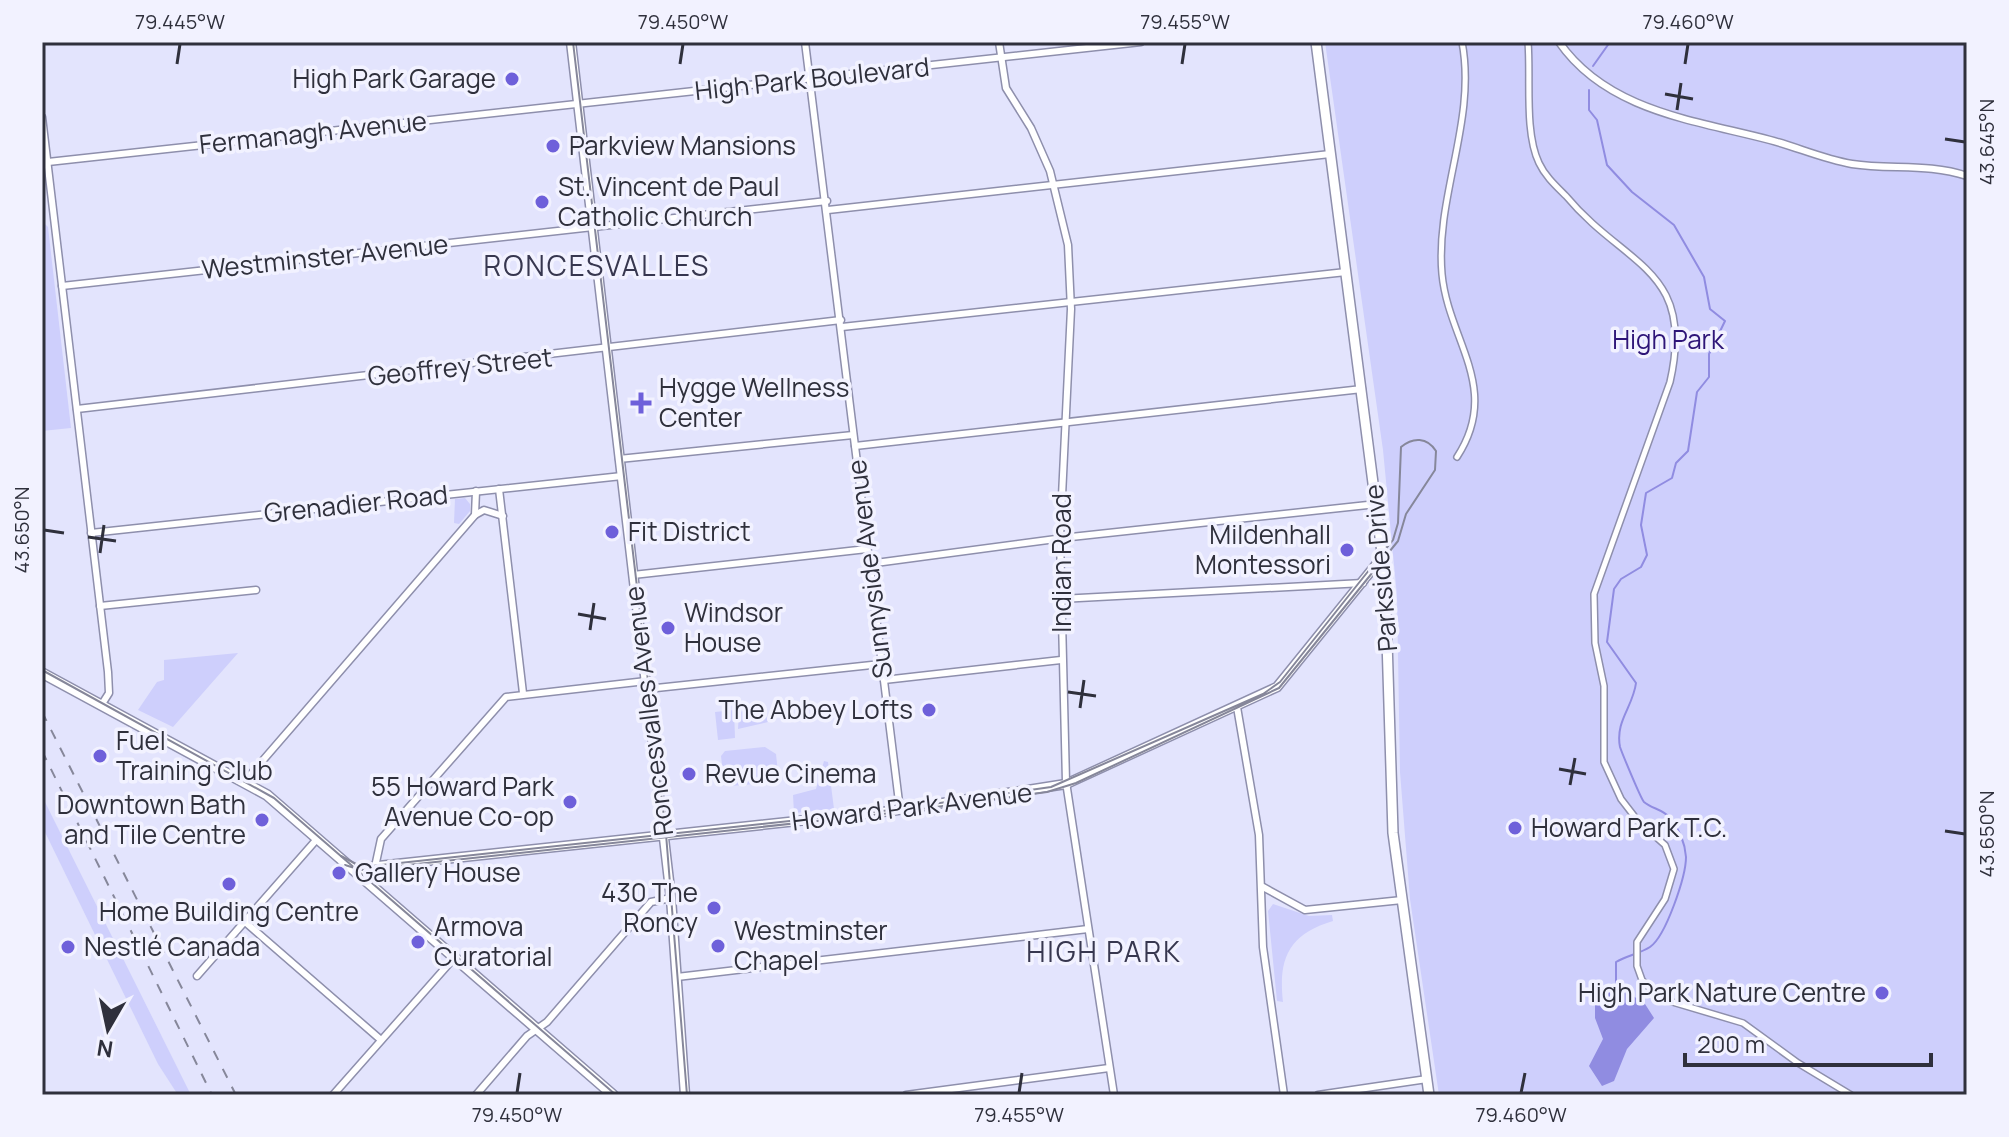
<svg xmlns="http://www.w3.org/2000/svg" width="2009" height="1137" font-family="Manrope,sans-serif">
  <rect width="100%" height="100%" fill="#e3e4fd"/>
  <!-- green -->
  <g fill="#cecffc">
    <path d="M1325 42H1967V1095H1439L1410 899 1400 772 1397 596 1383 450Z"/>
    <path d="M42 221 48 227 71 428 42 431Z"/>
    <path d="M465 498 470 504V511L459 524 454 523 455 499Z"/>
    <path d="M238 653 173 727 138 710 157 682 164 680V660Z"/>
    <path d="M763 707 768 722 738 729 739 712Z"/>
    <path d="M734 710 735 738 718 740 715 712Z"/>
    <path d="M765 747 776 754 779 782 730 786 724 783 721 756 725 751Z"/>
    <path d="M824 761 828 762 834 809 794 813 793 795 816 789Z"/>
    <path d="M42 796 191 1095H178L158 1064 42 826Z"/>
    <path d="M1273 904 1309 916 1332 915 1333 921C1289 934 1278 958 1283 1002L1277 1001 1268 911Z"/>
  </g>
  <!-- water -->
  <path fill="#908ce1" d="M1620 987 1645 1004 1654 1018 1627 1049 1614 1081 1602 1086 1589 1066 1603 1039 1595 1018V1004L1606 991Z"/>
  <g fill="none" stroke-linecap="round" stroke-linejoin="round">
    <!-- stream -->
    <g stroke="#908ce1" stroke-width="2">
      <path d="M1593 66 1610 42"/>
      <path d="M1589 90V110L1597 120 1607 165 1632 192 1674 225 1704 277 1710 309 1725 321 1709 354V377L1697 392 1688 451 1676 463 1672 478 1646 493 1641 525 1647 555 1641 567 1621 579 1614 589 1607 642 1636 683C1633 707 1615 721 1620 747 1622 753 1641 799 1644 802 1652 809 1663 809 1670 818 1679 829 1685 843 1686 857 1686 876 1666 936 1650 947 1641 953 1626 956 1616 962V987"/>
    </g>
    <!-- pedestrian casing -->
    <g stroke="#8e8fac" stroke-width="8">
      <g id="pedestrian">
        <path d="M1528 42C1531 77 1524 132 1539 163 1545 176 1556 186 1566 196 1625 267 1696 268 1670 382L1594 594 1595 643 1604 686V762L1621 799 1638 821 1665 845 1674 869 1665 899 1637 942V966L1642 980 1659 998 1743 1023 1798 1063 1851 1095"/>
        <path d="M1457 457C1502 388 1448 340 1442 274 1435 197 1477 120 1462 42"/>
      </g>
    </g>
    <!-- minor casing -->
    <g stroke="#8e8fac" stroke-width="9">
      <g id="minor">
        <path d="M805 42 900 810"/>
        <path d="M999 42 1006 88 1031 128 1050 171 1068 245 1071 309 1060 538 1066 782 1114 1095"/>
        <path d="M1559 42C1607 111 1694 120 1770 140 1797 147 1823 159 1852 164 1891 170 1928 163 1967 176"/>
        <path d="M42 117 108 672 109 693 102 704"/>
        <path d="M48 162 1141 42"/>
        <path d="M828 210 1330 154"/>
        <path d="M62 286 827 201"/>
        <path d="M842 327 1346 272"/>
        <path d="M77 409 841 320"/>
        <path d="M855 446 1362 389"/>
        <path d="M619 459 853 435"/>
        <path d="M499 489 523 693"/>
        <path d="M475 515 484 510 503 516"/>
        <path d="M91 533 622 476"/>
        <path d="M868 564 1071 537 1377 504"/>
        <path d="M633 575 867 549"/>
        <path d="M1060 599 1363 583"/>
        <path d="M100 606 256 590"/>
        <path d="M884 680 1061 660"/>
        <path d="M647 689 881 664"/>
        <path d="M1237 707 1259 835 1263 947 1284 1095"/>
        <path d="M245 781 475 515 476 491"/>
        <path d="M375 867 381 839 506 697 646 681"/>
        <path d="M1263 887 1305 910 1402 900"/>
        <path d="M244 921 381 1040"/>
        <path d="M197 976 317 839"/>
        <path d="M677 977 1088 929"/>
        <path d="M333 1095 454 958"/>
        <path d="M476 1095 527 1036 547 1022 651 902 671 898"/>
        <path d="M906 1095 1109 1068"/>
        <path d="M1318 1095 1427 1079"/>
      </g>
    </g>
    <!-- tertiary casing -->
    <g stroke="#8e8fac" stroke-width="11">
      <g id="tertiary">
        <path d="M571 42 671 898 685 1095"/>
        <path d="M362 876 369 867 891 811 1066 784 1277 687 1383 556"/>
      </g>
    </g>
    <!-- secondary casing -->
    <g stroke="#8e8fac" stroke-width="12">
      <g id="secondary">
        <path d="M1316 42 1385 576 1393 833 1429 1095"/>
        <path d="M42 673 267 795 613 1095"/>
      </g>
    </g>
    <!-- pedestrian -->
    <use href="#pedestrian" stroke="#fff" stroke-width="5"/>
    <!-- minor -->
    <use href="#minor" stroke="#fff" stroke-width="6"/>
    <!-- tertiary -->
    <use href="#tertiary" stroke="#fff" stroke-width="8"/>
    <!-- secondary -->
    <use href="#secondary" stroke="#fff" stroke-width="9"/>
    <!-- tram -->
    <g stroke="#86879a" stroke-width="2">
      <path d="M573 42 666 834 687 1095"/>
      <path d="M42 670 274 798 616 1095"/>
      <path d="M341 856 358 865 372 866 891 810 1051 787 1263 694 1280 682 1393 540 1398 523 1401 447C1413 437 1427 437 1436 451L1435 470 1406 514 1398 541 1279 688 1076 783 1047 792 891 813 361 870 345 865"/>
    </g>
    <!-- rail -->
    <g stroke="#86879a" stroke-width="2" stroke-dasharray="10 10" stroke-linecap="butt">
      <path d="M42 712 236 1095"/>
      <path d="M42 751 212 1095"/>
    </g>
  </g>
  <!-- ticks -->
  <path fill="none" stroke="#2f303c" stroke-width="3" d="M177 64 180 44M680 64 683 44M1182 64 1185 44M1685 64 1688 44M1665 94 1693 99M1677 110 1681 83M1945 139 1965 142M44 530 64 533M88 537 116 541M100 553 104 525M578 614 606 619M590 630 594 603M1068 692 1096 696M1080 708 1084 680M1559 769 1586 774M1570 785 1575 758M1945 831 1965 834M517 1093 520 1073M1019 1093 1022 1073M1521 1093 1525 1073"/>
  <!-- markers -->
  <g fill="#6e60da" stroke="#f2f2ff" stroke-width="3">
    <circle cx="512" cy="79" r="8"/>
    <circle cx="553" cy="146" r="8"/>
    <circle cx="542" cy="202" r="8"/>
    <path d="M637 391h8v8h8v8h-8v8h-8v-8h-8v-8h8z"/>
    <circle cx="612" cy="532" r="8"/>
    <circle cx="1347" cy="550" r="8"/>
    <circle cx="668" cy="628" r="8"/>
    <circle cx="929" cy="710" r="8"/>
    <circle cx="100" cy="756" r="8"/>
    <circle cx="689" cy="774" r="8"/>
    <circle cx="570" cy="802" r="8"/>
    <circle cx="262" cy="820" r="8"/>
    <circle cx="1515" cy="828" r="8"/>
    <circle cx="339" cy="873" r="8"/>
    <circle cx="229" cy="884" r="8"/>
    <circle cx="714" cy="908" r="8"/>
    <circle cx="418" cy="942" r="8"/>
    <circle cx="718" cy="946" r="8"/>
    <circle cx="68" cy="947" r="8"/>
    <circle cx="1882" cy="993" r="8"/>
  </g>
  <g text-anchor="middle" stroke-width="7" stroke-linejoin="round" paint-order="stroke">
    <!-- poi labels -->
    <g font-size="26" fill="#2f303c" stroke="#f2f2ff" text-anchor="start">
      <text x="496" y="88" text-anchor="end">High Park Garage</text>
      <text x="569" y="155">Parkview Mansions</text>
      <text x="558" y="196">St. Vincent de Paul<tspan x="558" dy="30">Catholic Church</tspan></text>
      <text x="659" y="397">Hygge Wellness<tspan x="659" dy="30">Center</tspan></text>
      <text x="628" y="541">Fit District</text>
      <text x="1331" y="544" text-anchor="end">Mildenhall<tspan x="1331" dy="30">Montessori</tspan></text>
      <text x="684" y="622">Windsor<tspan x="684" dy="30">House</tspan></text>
      <text x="913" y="719" text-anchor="end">The Abbey Lofts</text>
      <text x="116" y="750">Fuel<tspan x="116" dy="30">Training Club</tspan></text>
      <text x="705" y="783">Revue Cinema</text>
      <text x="554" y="796" text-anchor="end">55 Howard Park<tspan x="554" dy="30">Avenue Co-op</tspan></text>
      <text x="246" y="814" text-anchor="end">Downtown Bath<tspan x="246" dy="30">and Tile Centre</tspan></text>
      <text x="1531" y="837">Howard Park T.C.</text>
      <text x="355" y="882">Gallery House</text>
      <text x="698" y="902" text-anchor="end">430 The<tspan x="698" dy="30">Roncy</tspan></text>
      <text x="229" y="921" text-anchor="middle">Home Building Centre</text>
      <text x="434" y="936">Armova<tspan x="434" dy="30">Curatorial</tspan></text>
      <text x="734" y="940">Westminster<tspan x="734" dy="30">Chapel</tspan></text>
      <text x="84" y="956">Nestlé Canada</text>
      <text x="1866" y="1002" text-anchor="end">High Park Nature Centre</text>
    </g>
    <!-- street labels -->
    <g font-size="26" fill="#2f303c" stroke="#f2f2ff">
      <text transform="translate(812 79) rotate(-6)" y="9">High Park Boulevard</text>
      <text transform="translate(313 133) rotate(-6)" y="9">Fermanagh Avenue</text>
      <text transform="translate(325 257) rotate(-6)" y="9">Westminster Avenue</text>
      <text transform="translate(460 367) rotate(-6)" y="9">Geoffrey Street</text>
      <text transform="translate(356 504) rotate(-6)" y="9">Grenadier Road</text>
      <text transform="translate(1062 563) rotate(-90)" y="9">Indian Road</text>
      <text transform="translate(1381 568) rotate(-95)" y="9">Parkside Drive</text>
      <text transform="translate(870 569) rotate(-97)" y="9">Sunnyside Avenue</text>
      <text transform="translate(649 711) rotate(-97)" y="9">Roncesvalles Avenue</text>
      <text transform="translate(912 807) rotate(-7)" y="9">Howard Park Avenue</text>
    </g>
    <!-- park labels -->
    <g font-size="26" fill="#2e1578" stroke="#f2f2ff">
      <text x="1668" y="349">High Park</text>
    </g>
    <!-- neighbourhood labels -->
    <g font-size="28" letter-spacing="2" fill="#37374f" stroke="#f2f2ff">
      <text x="597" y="276">RONCESVALLES</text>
      <text x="1104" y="962">HIGH PARK</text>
    </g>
  </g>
  <!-- border -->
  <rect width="2009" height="1137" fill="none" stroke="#f2f2ff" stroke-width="88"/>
  <!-- north arrow -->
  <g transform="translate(108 1029) rotate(189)" stroke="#f2f2ff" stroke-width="6" paint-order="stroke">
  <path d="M0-6L14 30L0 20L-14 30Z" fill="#2f303c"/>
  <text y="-12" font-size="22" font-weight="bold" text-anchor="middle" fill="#2f303c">N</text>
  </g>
  <!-- scale -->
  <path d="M1685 1053v12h246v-12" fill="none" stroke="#2f303c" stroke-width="4"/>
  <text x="1697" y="1053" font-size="24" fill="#2f303c" stroke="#f2f2ff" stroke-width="6" paint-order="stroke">200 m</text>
  <rect x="44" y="44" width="1921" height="1049" fill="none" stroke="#2f303c" stroke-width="3"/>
  <g font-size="20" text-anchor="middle" fill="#2f303c">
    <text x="180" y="29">79.445°W</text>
    <text x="683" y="29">79.450°W</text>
    <text x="1185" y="29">79.455°W</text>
    <text x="1688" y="29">79.460°W</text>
    <text transform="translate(1987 142) rotate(-90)" y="7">43.645°N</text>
    <text transform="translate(22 530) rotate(-90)" y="7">43.650°N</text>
    <text transform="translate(1987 834) rotate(-90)" y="7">43.650°N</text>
    <text x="517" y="1122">79.450°W</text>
    <text x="1019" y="1122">79.455°W</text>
    <text x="1521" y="1122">79.460°W</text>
  </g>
</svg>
